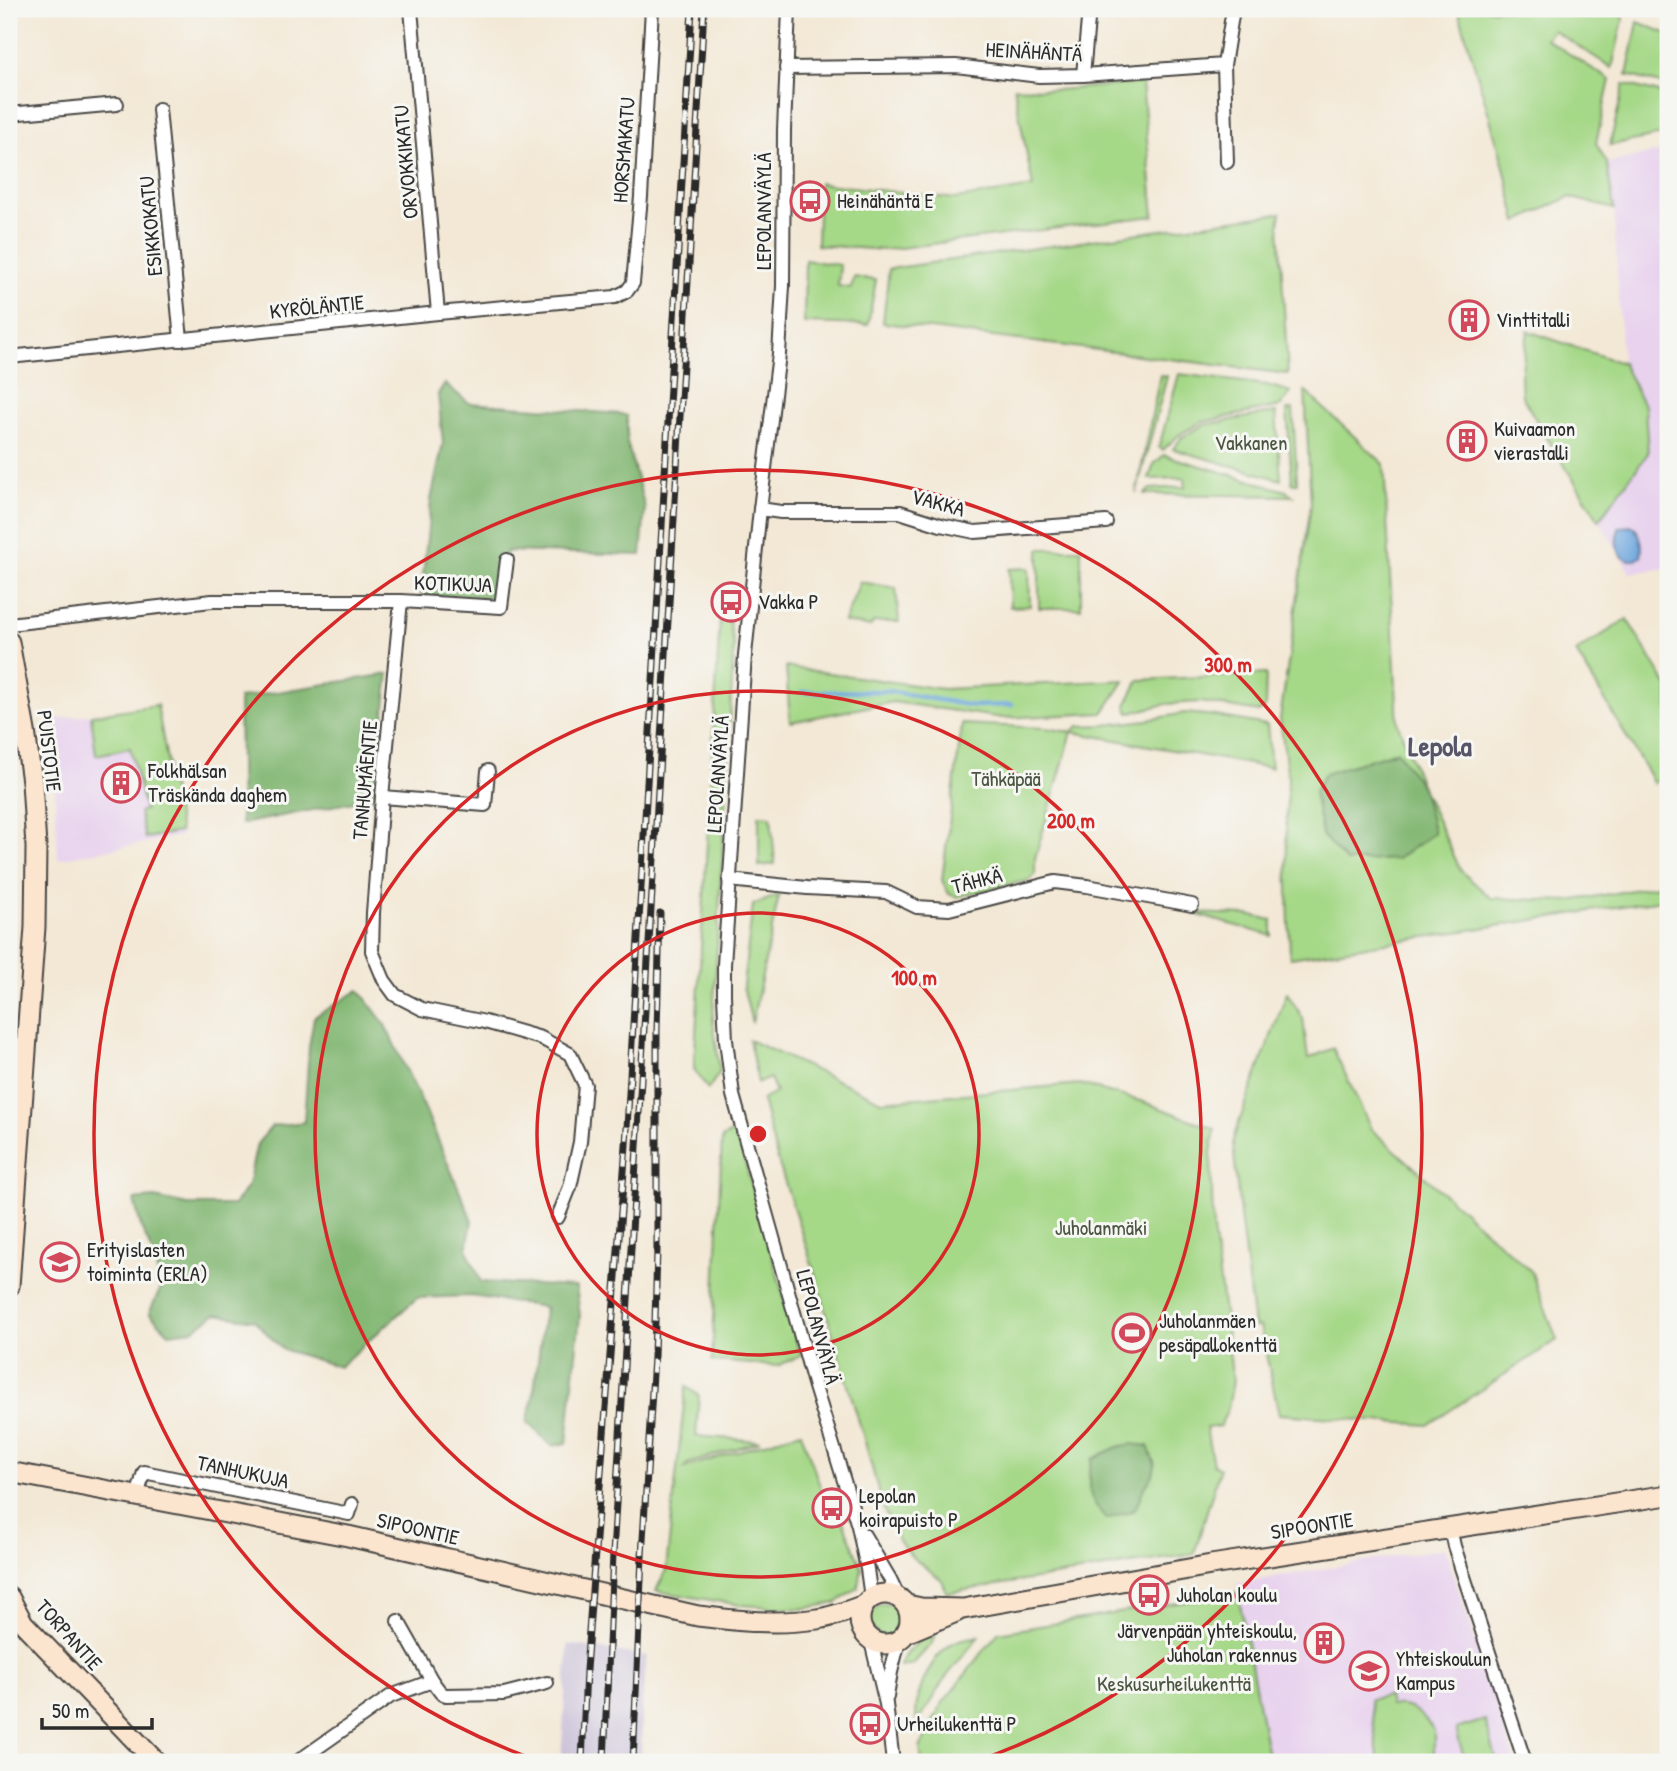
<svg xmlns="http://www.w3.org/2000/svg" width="1677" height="1771" font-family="'Patrick Hand',sans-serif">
  <rect width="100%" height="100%" fill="#f6f6f2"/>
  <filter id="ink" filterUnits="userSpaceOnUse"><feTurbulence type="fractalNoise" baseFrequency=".0143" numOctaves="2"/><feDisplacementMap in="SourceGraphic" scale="14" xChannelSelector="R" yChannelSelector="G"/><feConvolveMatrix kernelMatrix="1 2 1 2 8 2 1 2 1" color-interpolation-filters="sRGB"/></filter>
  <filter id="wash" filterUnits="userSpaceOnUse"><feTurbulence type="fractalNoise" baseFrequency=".00686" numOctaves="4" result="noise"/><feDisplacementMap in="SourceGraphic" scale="28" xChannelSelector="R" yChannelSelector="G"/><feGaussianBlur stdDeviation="1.57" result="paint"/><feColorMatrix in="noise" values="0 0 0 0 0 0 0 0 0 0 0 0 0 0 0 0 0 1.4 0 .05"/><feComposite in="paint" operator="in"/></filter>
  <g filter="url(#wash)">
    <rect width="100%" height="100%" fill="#f3e8d5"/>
    <!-- built -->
    <g fill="#e8d2ee">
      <path d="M1668 150V568L1630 573 1599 520 1648 453 1645 407 1622 363 1614 209 1607 163Z"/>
      <path d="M158 705 181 836 58 859 52 729 50 720Z"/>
      <path d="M1445 1548 1515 1762H1269L1236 1584Z"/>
    </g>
    <!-- industrial -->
    <path fill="#c9bfd7" d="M568 1644 647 1656 642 1702 641 1762H561Z"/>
    <!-- green -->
    <g fill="#a5d887" stroke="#688259" stroke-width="2">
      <path d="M1458 9H1605L1624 16 1612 68 1553 30 1546 39 1610 80 1596 143 1607 163 1614 209 1569 197 1517 222 1503 163Z"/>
      <path d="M1638 22 1668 34V86L1627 75Z"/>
      <path d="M1142 83 1154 216 884 250 817 245 819 183 956 199 1033 187 1014 87 1057 90Z"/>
      <path d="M1624 84 1668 95V134L1610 145Z"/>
      <path d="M1281 213 1279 225 1288 374 883 323 889 269Z"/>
      <path d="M805 260 840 265 838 286 851 288 854 277 876 280 868 325 804 323Z"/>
      <path d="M1528 331 1622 363 1645 407 1648 453 1599 520 1539 425 1522 396 1521 376Z"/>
      <path d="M1179 374 1267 385 1291 392 1281 406 1202 422 1180 434 1163 450 1159 447Z"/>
      <path d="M1160 375 1167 376 1136 494Z"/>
      <path d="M1305 391 1384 464 1398 724 1424 792 1461 871 1491 898 1569 901 1668 884V899L1290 958 1286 823 1288 778 1280 719 1311 504Z"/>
      <path d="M1293 409 1297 483H1292L1287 410Z"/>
      <path d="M1276 412 1281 480 1173 449 1182 437 1204 425Z"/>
      <path d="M1164 455 1286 491 1293 496 1145 494 1150 489 1185 487V478L1149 479 1154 464Z"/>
      <rect x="1039" y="549" width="42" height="59"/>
      <path d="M1029 568 1030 606 1010 607 1009 569Z"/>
      <path d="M860 582 896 588 899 622H874L870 627 844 622Z"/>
      <path d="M720 618 729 620 734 645 713 1020 720 1072 708 1089 694 1069Z"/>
      <path d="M1627 619 1668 687V774L1654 783 1576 652Z"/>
      <path d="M786 667 943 689 1125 680 1103 713 1003 718 893 702 790 722Z"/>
      <path d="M1266 674 1265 707 1259 712 1200 702 1166 704 1129 713 1126 705 1139 680Z"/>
      <path d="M157 705 180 832 145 838 139 812 145 810 130 748 96 755 91 715Z"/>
      <path d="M1185 713 1216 716 1267 725 1271 768 1072 732 1035 858V874L1030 880 956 897 949 894 942 880 962 724 1045 728 1071 732 1079 726 1105 725 1147 720Z"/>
      <path d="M759 815 771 816 775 864 759 866Z"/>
      <path d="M779 895 752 1023 743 986 753 905Z"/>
      <path d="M1191 913 1248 915 1272 920V936Z"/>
      <path d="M1287 993 1303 1018 1308 1059 1333 1048 1371 1129 1531 1271 1557 1340 1428 1425 1279 1414 1260 1326 1254 1327 1240 1215 1233 1143 1235 1133Z"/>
      <path d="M749 1040 882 1101 1080 1084 1144 1102 1215 1129 1211 1153 1213 1229 1233 1381 1228 1409 1220 1426 1206 1428 1213 1464 1220 1468 1194 1554 947 1593 942 1580 912 1557 899 1541 883 1508 865 1442 809 1255 777 1158 762 1100 776 1092 770 1078 758 1083Z"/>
      <path d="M736 1131 801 1356 777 1366 712 1361 722 1138Z"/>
      <path d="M686 1386 699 1396 696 1436 760 1441 687 1464 684 1468 801 1432 831 1517 840 1514 862 1568 858 1588 836 1603 800 1609 741 1605 656 1591 666 1570Z"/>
      <path d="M1238 1593 1269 1762H922L920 1748 942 1704 998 1633Z"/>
      <circle cx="886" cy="1620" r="16"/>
      <path d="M935 1634 932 1643 913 1664 900 1667C903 1651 920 1639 935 1634Z"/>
      <path d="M979 1636 943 1681 917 1724C912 1697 931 1653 957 1641 963 1638 972 1638 979 1636Z"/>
      <path d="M1388 1696 1390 1706C1414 1704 1419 1713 1434 1730V1752L1430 1762H1379L1370 1699Z"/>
      <path d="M1485 1720 1497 1761 1465 1762 1456 1729Z"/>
    </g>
    <!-- forest -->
    <g fill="#84b874" stroke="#587250" stroke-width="2">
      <path d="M445 384 469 403 621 414 627 416V442L645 508 641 555 507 551 497 599 421 595 431 500 443 443 438 394Z"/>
      <path d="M389 674 374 798 241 824 239 698Z"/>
      <path d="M1397 751 1422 787 1434 833 1397 859 1346 862 1322 835 1314 793 1324 774Z"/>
      <path d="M359 990 384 1023 424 1107 472 1220 467 1250 481 1282 576 1287 580 1315 567 1443 552 1446 527 1422 533 1398 545 1307 471 1296 417 1298 339 1367 282 1349 254 1320 215 1314 193 1330 169 1333 149 1313 161 1288 153 1254 141 1227 134 1200 155 1198 187 1205H234L248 1185 257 1144 272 1126 304 1122 309 1047 314 1017Z"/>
      <path d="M1132 1444 1148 1446 1155 1465 1153 1475 1143 1490 1135 1510 1106 1519C1086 1495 1087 1488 1092 1459L1117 1447Z"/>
    </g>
    <!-- water -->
    <path fill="#70a7de" stroke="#4e6984" stroke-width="2" d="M1633 526C1642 536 1643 545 1641 557 1621 569 1611 544 1620 527Z"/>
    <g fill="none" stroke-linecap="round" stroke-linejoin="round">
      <!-- stream -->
      <path stroke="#70a7de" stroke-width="4.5" d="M802 692 888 691 973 706 1012 705"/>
    </g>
  </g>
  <g filter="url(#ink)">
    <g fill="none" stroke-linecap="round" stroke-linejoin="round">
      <!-- street casing -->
      <g stroke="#494744" stroke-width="16">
        <g id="street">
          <path d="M411 9 438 313"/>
          <path d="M789 9 784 130 783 286 779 354 760 509 745 655 724 965V995L726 1040 733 1095 815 1387 858 1526 867 1569 871 1598"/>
          <path d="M1224 65 1227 162"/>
          <path d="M786 68 956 66 1039 76 1083 75 1224 65 1233 9"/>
          <path d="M1083 75 1089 9"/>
          <path d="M159 109 181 340"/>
          <path d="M9 114 117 104"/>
          <path d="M9 357 438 313 615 297 627 291 633 283 641 197 652 9"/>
          <path d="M760 509 781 512H900L941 525 975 532 1106 522"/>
          <path d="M401 601 501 607 507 560"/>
          <path d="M9 624 212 601H401L382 797 373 913 372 951 384 980 395 995 422 1009 485 1022 541 1038 570 1054 585 1085 580 1142 570 1187 558 1217"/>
          <path d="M382 797 485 805 488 771"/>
          <path d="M729 880 807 888 886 892 917 907 949 909 1055 882 1087 886 1192 905"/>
          <path d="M137 1497 144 1472 349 1514 352 1504"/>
          <path d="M1450 1528 1454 1546 1525 1762"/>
          <path d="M864 1535 890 1579 899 1598"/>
          <path d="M871 1641 886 1704 893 1762"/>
          <path d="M432 1681 441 1693 446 1695 504 1694 547 1683"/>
          <path d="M887 1697 891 1672 899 1641"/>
          <path d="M297 1762 391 1696 432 1681 398 1621"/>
        </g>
      </g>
      <!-- secondary casing -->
      <g stroke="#494744" stroke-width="23">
        <g id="secondary">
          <path d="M9 642 25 731 32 782 36 847 35 927 9 1286"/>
          <path d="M9 1472 348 1536 698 1616C738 1621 777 1625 817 1619 833 1617 848 1611 864 1605"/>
          <circle cx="885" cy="1619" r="25"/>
          <path d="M9 1597 23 1623 156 1762"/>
          <path d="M907 1605 921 1608 963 1609 1211 1565 1668 1495"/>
          <path d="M906 1633 956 1612"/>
        </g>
      </g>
      <!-- street -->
      <use href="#street" stroke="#fff" stroke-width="12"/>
      <!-- secondary -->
      <use href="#secondary" stroke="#fce5cf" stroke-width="19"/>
      <!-- rail casing -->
      <g stroke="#2b2b2b" stroke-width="7">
        <g id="rail">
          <path d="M582 1762 586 1670 626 1145 692 9"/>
          <path d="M604 1762 613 1554 704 9"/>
          <path d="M633 1762 642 1556 654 1357 657 1250V1031L660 913"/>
        </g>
      </g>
      <!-- rail -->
      <use href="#rail" stroke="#f6f6f2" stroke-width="4.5" stroke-dasharray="13" stroke-linecap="butt"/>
    </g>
  </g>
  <!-- distance rings -->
  <g fill="none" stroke="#d62828" stroke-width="3.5">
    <circle cx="758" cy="1134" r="221"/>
    <circle cx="758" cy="1134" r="443"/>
    <path d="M542 1762A664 664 0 1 1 974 1762"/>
  </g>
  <!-- icons -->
  <defs>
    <g id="bus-ring" transform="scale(2.0125)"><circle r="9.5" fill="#f6f6f2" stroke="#d1495b" stroke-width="1.5"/><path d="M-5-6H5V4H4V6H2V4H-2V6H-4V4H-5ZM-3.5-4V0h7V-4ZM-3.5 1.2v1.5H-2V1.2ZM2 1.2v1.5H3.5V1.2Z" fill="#d1495b"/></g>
    <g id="building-ring" transform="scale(2.0125)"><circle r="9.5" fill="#f6f6f2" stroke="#d1495b" stroke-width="1.5"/><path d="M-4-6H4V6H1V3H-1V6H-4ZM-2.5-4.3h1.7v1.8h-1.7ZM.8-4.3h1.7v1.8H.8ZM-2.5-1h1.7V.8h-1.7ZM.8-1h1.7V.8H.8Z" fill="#d1495b"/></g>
    <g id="school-ring" transform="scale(2.0125)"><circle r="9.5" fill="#f6f6f2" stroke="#d1495b" stroke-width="1.5"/><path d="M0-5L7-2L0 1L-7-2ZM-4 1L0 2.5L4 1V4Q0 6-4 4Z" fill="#d1495b"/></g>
    <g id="stadium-ring" transform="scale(2.0125)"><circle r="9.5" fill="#f6f6f2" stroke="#d1495b" stroke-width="1.5"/><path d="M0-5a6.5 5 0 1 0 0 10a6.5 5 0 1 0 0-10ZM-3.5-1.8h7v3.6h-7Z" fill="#d1495b"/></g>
  </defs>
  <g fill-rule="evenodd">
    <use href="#bus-ring" x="810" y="201"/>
    <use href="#building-ring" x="1469" y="320"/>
    <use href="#building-ring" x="1467" y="441"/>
    <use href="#bus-ring" x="731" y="602"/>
    <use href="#building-ring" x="121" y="783"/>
    <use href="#school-ring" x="60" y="1262"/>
    <use href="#stadium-ring" x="1132" y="1333"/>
    <use href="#bus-ring" x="832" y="1508"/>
    <use href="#bus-ring" x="1149" y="1595"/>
    <use href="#building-ring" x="1324" y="1643"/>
    <use href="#school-ring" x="1369" y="1671"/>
    <use href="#bus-ring" x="870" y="1724"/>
  </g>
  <g text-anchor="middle" stroke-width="6" stroke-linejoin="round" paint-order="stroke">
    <!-- street labels -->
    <g font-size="21" fill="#2b2b2b" stroke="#f6f6f2">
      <text transform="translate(1034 52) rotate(3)" y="7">HEINÄHÄNTÄ</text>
      <text transform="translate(624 150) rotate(-86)" y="7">HORSMAKATU</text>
      <text transform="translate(406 162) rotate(-95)" y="7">ORVOKKIKATU</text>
      <text transform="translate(764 211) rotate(-90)" y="7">LEPOLANVÄYLÄ</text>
      <text transform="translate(151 226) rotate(-95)" y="7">ESIKKOKATU</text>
      <text transform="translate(317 307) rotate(-6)" y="7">KYRÖLÄNTIE</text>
      <text transform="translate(938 503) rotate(15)" y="7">VAKKA</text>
      <text transform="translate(453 584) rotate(2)" y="7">KOTIKUJA</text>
      <text transform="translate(49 751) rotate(83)" y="7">PUISTOTIE</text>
      <text transform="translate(718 774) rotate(-86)" y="7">LEPOLANVÄYLÄ</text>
      <text transform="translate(365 780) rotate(-85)" y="7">TANHUMÄENTIE</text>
      <text transform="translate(977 881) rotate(-14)" y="7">TÄHKÄ</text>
      <text transform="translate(818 1327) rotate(75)" y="7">LEPOLANVÄYLÄ</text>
      <text transform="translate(243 1472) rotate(12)" y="7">TANHUKUJA</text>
      <text transform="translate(1312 1526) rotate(-9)" y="7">SIPOONTIE</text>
      <text transform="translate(418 1529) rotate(13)" y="7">SIPOONTIE</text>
      <text transform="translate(69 1635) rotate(48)" y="7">TORPANTIE</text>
    </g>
    <!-- poi labels -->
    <g font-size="21" fill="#2b2b2b" stroke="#f6f6f2" text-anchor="start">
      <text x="837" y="208">Heinähäntä E</text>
      <text x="1496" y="327">Vinttitalli</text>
      <text x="1494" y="436">Kuivaamon<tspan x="1494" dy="24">vierastalli</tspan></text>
      <text x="758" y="609">Vakka P</text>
      <text x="148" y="778">Folkhälsan<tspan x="148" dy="24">Träskända daghem</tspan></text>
      <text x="87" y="1257">Erityislasten<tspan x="87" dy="24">toiminta (ERLA)</tspan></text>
      <text x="1159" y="1328">Juholanmäen<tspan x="1159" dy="24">pesäpallokenttä</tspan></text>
      <text x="859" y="1503">Lepolan<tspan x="859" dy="24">koirapuisto P</tspan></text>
      <text x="1176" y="1602">Juholan koulu</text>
      <text x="1297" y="1638" text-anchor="end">Järvenpään yhteiskoulu,<tspan x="1297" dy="24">Juholan rakennus</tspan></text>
      <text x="1396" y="1666">Yhteiskoulun<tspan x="1396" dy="24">Kampus</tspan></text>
      <text x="897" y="1731">Urheilukenttä P</text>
    </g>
    <!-- park labels -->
    <g font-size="21" fill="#4a5642" stroke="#f6f6f2">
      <text x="1251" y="450">Vakkanen</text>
      <text x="1006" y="786">Tähkäpää</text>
      <text x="1101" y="1235">Juholanmäki</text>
      <text x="1174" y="1691">Keskusurheilukenttä</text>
    </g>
    <!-- district labels -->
    <g font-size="28" font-weight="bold" fill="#595568" stroke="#f6f6f2">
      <text x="1440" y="756">Lepola</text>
    </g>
  </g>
  <circle cx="758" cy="1134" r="10" fill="#d62828" stroke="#f6f6f2" stroke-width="3.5"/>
  <g font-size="21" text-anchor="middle" font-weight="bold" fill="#d62828" stroke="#f6f6f2" stroke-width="6" stroke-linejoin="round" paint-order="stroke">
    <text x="1228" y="672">300 m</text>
    <text x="1071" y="828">200 m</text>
    <text x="914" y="985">100 m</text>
  </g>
  <!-- margin -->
  <rect width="1677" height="1771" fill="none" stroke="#f6f6f2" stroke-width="35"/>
  <!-- scale -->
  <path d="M42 1718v10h110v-10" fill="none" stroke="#2b2b2b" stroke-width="3.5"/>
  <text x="52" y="1718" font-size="21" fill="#2b2b2b" stroke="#f6f6f2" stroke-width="5" paint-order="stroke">50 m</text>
</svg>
